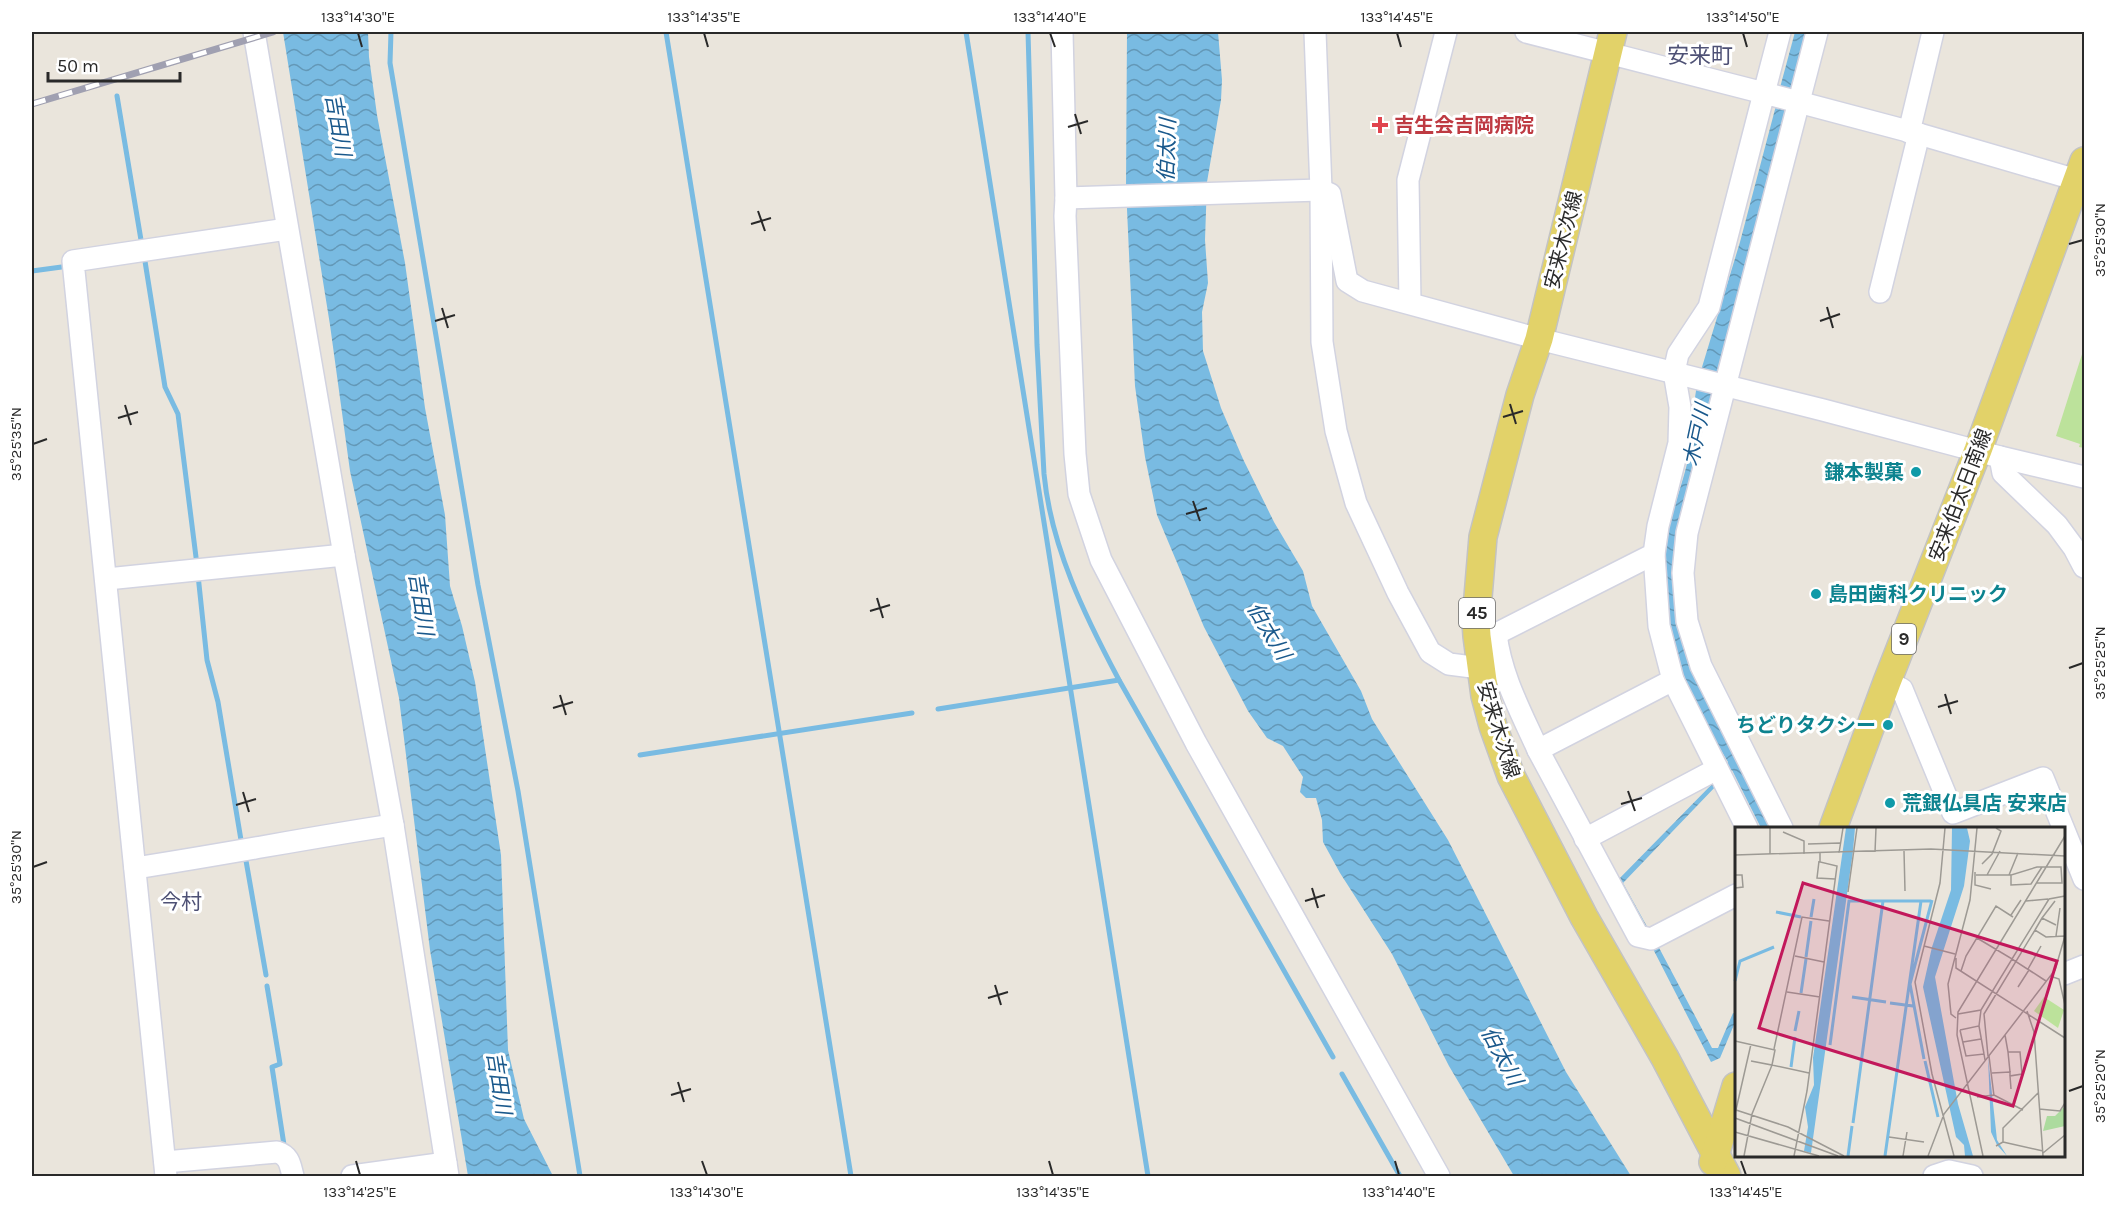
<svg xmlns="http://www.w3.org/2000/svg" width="2116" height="1208" font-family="Karla,'Noto Sans JP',sans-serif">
  <defs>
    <pattern id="water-waves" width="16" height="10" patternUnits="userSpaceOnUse" patternTransform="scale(1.5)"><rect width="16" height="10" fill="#79bbe2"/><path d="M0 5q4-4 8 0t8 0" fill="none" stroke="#6398b7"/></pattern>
  </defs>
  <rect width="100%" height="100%" fill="#eae5dc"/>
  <!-- pitch -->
  <path fill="#bce29b" d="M2084 348V448L2079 447 2080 444 2056 436Z"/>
  <!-- water -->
  <g fill="url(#water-waves)">
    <path d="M283 32H368L369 57 377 115 405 263 425 408 445 515 450 586 462 626 475 682 501 855 508 1050 524 1119 553 1176H468L430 950 399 698 350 471 330 325Z"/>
    <path d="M1127 32H1218L1222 80 1221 100 1207 182 1205 240 1208 283 1202 312 1203 351 1221 408 1243 459 1274 522 1303 571 1312 606 1361 691 1372 719 1448 840 1566 1072 1631 1176H1514L1449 1066 1392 954 1340 873 1323 842 1322 820 1316 798H1306L1300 792 1303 777 1283 746 1267 738 1248 711 1204 627 1157 515 1145 457 1135 386 1126 187Z"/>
    <path d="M1795 32H1808L1792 98 1778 95Z"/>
    <path d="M1778 98 1790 101 1718 382 1699 377 1740 242Z"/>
    <path d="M1698 380 1717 385 1681 530 1691 662 1717 723 1773 828H1761L1732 770 1727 775 1724 770 1728 762C1710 732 1692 702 1679 669 1663 629 1661 575 1668 533 1673 504 1686 477 1690 448 1693 425 1693 403 1698 380Z"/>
    <path d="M1716 780 1718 784 1623 883 1650 932H1643L1616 882Z"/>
    <path d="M1656 942 1712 1048H1718L1733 1013 1736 1014V1020L1720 1058 1711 1062 1651 945Z"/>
  </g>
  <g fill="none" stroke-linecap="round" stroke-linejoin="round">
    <!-- stream -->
    <g stroke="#79bbe2" stroke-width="5">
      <path d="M391 32 390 63 478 585 518 791 580 1176"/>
      <path d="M666 32 851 1176"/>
      <path d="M966 32 1148 1176"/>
      <path d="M1028 32 1037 345 1044 474C1051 547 1085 616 1119 680L1333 1057"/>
      <path d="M117 96 142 246"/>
      <path d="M144 255 165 387 178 414 197 565"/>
      <path d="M32 271 69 266"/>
      <path d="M198 575 207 660 218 702 242 846"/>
      <path d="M938 709 1119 680"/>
      <path d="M640 755 912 713"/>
      <path d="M245 855 266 975"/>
      <path d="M267 986 280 1064 272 1067 284 1145"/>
      <path d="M1342 1074 1400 1176"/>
    </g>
    <!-- minor casing -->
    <g stroke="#d2d3e0" stroke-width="24">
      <g id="minor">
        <path d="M254 32 344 555 393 825 448 1176"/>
        <path d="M1062 32 1066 198 1065 216 1075 454 1079 494 1101 560 1196 743 1439 1176"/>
        <path d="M1315 32 1321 190 1322 342 1336 431 1356 503 1398 593 1430 652 1449 664 1480 668"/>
        <path d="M1526 32 1764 93 1780 32"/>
        <path d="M1909 132 1933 32"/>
        <path d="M1919 134 2077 180"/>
        <path d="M1066 198 1321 190 1330 194 1347 281 1363 291 1539 339 1823 410 2000 457 2084 477"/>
        <path d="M1410 303 1408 180 1446 32"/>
        <path d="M2000 457 2003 473 2057 525 2074 548 2084 567"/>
        <path d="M107 579 344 555"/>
        <path d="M1496 634C1501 676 1521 712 1538 750L1673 680 1659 626 1654 554"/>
        <path d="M1477 636 1496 634 1654 554 1658 526 1679 443 1680 407 1674 372 1678 354 1709 307 1764 93 1919 134 1880 292"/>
        <path d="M1673 680 1747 828"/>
        <path d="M1887 682 1902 689 1953 813 2043 778 2084 879"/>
        <path d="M1538 750 1638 936 1651 939 1736 895"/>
        <path d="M1782 828 1701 666 1687 621 1683 573 1687 533 1817 32"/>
        <path d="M1585 839 1717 769"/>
        <path d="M135 868C221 855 307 838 393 825"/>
        <path d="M2064 974 2084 966"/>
        <path d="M165 1162 277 1152C290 1156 290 1165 293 1176"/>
        <path d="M166 1176 73 261 287 229"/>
        <path d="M352 1176 446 1163"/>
        <path d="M1934 1176 1949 1171 1972 1176"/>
      </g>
    </g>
    <!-- major casing -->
    <g stroke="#c3c3c3" stroke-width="30">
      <g id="major">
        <path d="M1613 32 1539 339 1520 395 1483 537 1476 621 1477 636 1485 696 1493 726 1511 776 1584 917 1665 1058 1727 1176"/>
        <path d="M1833 828 1887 682 1978 450 2084 161"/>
        <path d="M1713 1162 1736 1086"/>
      </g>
    </g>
    <!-- minor -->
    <use href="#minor" stroke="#fff" stroke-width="21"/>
    <!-- major -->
    <use href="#major" stroke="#e2d269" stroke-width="27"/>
    <!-- rail casing -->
    <g stroke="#a0a0b1" stroke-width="7">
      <path id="rail" d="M32 104 273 32"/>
    </g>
    <!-- rail -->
    <use href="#rail" stroke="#fff" stroke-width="4.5" stroke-dasharray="14" stroke-linecap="butt"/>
  </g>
  <!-- ticks -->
  <path fill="none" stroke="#292929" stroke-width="2" d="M358 33 362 47M704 33 708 47M1050 33 1055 47M1397 33 1401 47M1743 33 1747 47M1075 114 1081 134M1068 127 1088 121M758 211 765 231M751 224 771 218M2069 244 2083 240M1827 307 1833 328M442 308 448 328M435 321 455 315M1820 321 1840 314M1510 404 1516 424M125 405 131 425M1503 417 1523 411M118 418 138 412M33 444 47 439M1193 501 1200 521M1186 514 1207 508M877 598 883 618M870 611 890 605M2069 668 2083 663M1945 694 1951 714M560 695 566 715M1938 707 1958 701M553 708 573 702M1628 791 1635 811M243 792 249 812M1621 804 1642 798M236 805 256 799M33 867 47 862M1312 888 1318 908M1305 901 1325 895M995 985 1001 1005M988 998 1008 992M678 1082 684 1102M2069 1091 2083 1086M671 1095 691 1089M356 1161 360 1175M702 1161 707 1175M1049 1161 1053 1175M1395 1161 1399 1175M1741 1161 1746 1175"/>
  <!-- markers -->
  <path fill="#e0444e" stroke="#fff" stroke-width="2" d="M1377 116h6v6h6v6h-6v6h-6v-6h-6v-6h6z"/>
  <g fill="#0f9aa8" stroke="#fff" stroke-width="2">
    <circle cx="1916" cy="472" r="6"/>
    <circle cx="1816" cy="594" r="6"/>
    <circle cx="1888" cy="725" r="6"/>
    <circle cx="1890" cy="803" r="6"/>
  </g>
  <g text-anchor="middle" stroke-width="6" stroke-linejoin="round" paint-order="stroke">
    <!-- shield labels -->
    <g fill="#fff" stroke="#696969" stroke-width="1.5">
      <rect x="1459" y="598" width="36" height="30" rx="4.5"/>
      <rect x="1892" y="624" width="24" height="30" rx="4.5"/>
    </g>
    <g font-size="18" font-weight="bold" fill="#292929">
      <text x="1477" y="619">45</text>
      <text x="1904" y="645">9</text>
    </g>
    <!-- health labels -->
    <g font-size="20" font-weight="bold" fill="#be3a42" stroke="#fff" text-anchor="start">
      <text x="1394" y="132">吉生会吉岡病院</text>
    </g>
    <!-- street labels -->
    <g font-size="20" fill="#292929" stroke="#fff">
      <text transform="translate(1563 240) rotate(-76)" y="7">安来木次線</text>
      <text transform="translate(1960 495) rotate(-69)" y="7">安来伯太日南線</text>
      <text transform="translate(1499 730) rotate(73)" y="7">安来木次線</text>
    </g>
    <!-- culture labels -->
    <g font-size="20" font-weight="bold" fill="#0d838f" stroke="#fff" text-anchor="end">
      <text x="1904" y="479">鎌本製菓</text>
      <text x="1828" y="601" text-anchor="start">島田歯科クリニック</text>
      <text x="1876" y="732">ちどりタクシー</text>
      <text x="1902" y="810" text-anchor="start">荒銀仏具店 安来店</text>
    </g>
    <!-- water labels -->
    <g font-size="21" font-style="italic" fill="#1a598c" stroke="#fff">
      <text transform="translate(338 125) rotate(80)" y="7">吉田川</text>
      <text transform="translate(1167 150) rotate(-88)" y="7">伯太川</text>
      <text transform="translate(1697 435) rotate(-78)" y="7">木戸川</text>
      <text transform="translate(421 604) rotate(81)" y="7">吉田川</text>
      <text transform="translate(1269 631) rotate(59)" y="7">伯太川</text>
      <text transform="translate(1502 1056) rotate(62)" y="7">伯太川</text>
      <text transform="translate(499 1083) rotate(81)" y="7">吉田川</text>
    </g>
    <!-- neighbourhood labels -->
    <g font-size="21" fill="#4e5175" stroke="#fff">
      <text x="181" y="909">今村</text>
    </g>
    <!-- quarter labels -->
    <g font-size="22" fill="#4e5175" stroke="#fff">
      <text x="1700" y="63">安来町</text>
    </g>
  </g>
  <!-- overview -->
  <g transform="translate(1735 827)">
    <rect width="330" height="330" fill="#eae5dc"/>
    <path d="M330 279V299L308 304 312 289H320Z" fill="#acdb9e"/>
    <path d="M309 170 329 183 323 201 299 184Z" fill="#bce29b"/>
    <path d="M111 1H120L118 24 76 326 69 324 73 300 70 280 79 258 78 231ZM217 1H232L235 14 229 59 200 150 223 277 238 329H230L229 318 221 310 188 160 197 120 216 63ZM253 230 262 313 272 329 262 318 256 305Z" fill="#79bbe2"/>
    <path fill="none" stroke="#79bbe2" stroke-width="3" d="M41 85 66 90M76 90 79 72M71 130 76 94M0 154 5 134 39 120M66 166 71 132M117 170 151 175M155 176 178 179M60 204 64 184M95 218 114 74H196M189 232 175 157 197 73M190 234 203 290M56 240 60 210M118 296 148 74M113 329 117 299M150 329 186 74"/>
    <path fill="none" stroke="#9d9a94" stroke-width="1.5" d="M210 1 205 56 180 155 197 247 219 329M48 5 69 14V27M73 17 105 16M169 24 170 64M140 25 141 1M104 26 108 1M35 27V1M0 28 196 22 330 29M84 34 82 51 100 52M247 37 257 27 266 4 261 1M240 45V58L256 62M0 48H7L8 60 0 61M241 48H276M252 48 265 24M274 48 283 26M302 56H327L326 40H302L276 48V58L296 57 307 40M113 65 122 1M291 74 313 72M276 88 286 73M307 91 320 74M300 103 307 91 321 98M321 109 325 81M242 111 277 132 314 72 330 69M189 119 220 127M60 129 89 135M221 131V141L330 211M293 142 306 119M294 143 311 154M226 144 231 129 261 79 278 90M315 149 324 152 330 178M52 165 85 170M292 184 299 205 308 329M223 187 246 183 277 132 294 143 283 160M221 191 216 187 213 157 235 73 242 1M244 199 249 227M225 203 231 229 249 227 250 233M225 203 244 199 246 183M270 208 273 225H285L287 247 275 249 276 262M0 214 40 223 37 238 16 234M228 215 246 212M39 222 67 90 94 94M273 225 275 245M253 229 249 187 300 103 311 110 330 109M254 229 259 269M257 246 275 245V249M242 270 259 268 288 283M304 282 325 284 330 276M1 283 53 300 109 329M0 287 16 217M0 291 103 329M0 305 84 329M154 310 189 315M268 315 308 324M261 319 268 315V301L303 266M308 326 330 308M9 329 17 287 37 238 74 246M59 329 72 264 102 39 85 35V26M168 329 172 305M193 329 209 287 320 143 330 109M248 329 222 208 223 185 330 9"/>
    <path fill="#c2185b" fill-opacity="0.15" stroke="#c2185b" stroke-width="3" d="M68 56 322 134 278 279 24 201Z"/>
    <rect width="330" height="330" fill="none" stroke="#292929" stroke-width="3"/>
  </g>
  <!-- border -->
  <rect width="2116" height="1208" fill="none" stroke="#ffffff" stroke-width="66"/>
  <!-- scale -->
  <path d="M48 72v9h132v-9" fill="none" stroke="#292929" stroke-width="3"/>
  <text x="57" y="72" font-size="18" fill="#292929" stroke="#ffffff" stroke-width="4.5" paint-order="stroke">50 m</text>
  <rect x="33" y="33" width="2050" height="1142" fill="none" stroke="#292929" stroke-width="2"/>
  <g font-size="15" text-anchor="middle" fill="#292929">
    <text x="358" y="22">133°14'30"E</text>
    <text x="704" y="22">133°14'35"E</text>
    <text x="1050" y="22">133°14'40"E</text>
    <text x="1397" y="22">133°14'45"E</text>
    <text x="1743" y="22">133°14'50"E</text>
    <text transform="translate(2100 240) rotate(-90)" y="5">35°25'30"N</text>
    <text transform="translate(16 444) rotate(-90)" y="5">35°25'35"N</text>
    <text transform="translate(2100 663) rotate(-90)" y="5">35°25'25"N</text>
    <text transform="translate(16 867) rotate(-90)" y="5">35°25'30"N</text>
    <text transform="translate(2100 1086) rotate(-90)" y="5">35°25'20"N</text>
    <text x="360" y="1197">133°14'25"E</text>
    <text x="707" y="1197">133°14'30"E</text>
    <text x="1053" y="1197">133°14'35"E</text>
    <text x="1399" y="1197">133°14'40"E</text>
    <text x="1746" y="1197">133°14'45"E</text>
  </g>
</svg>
